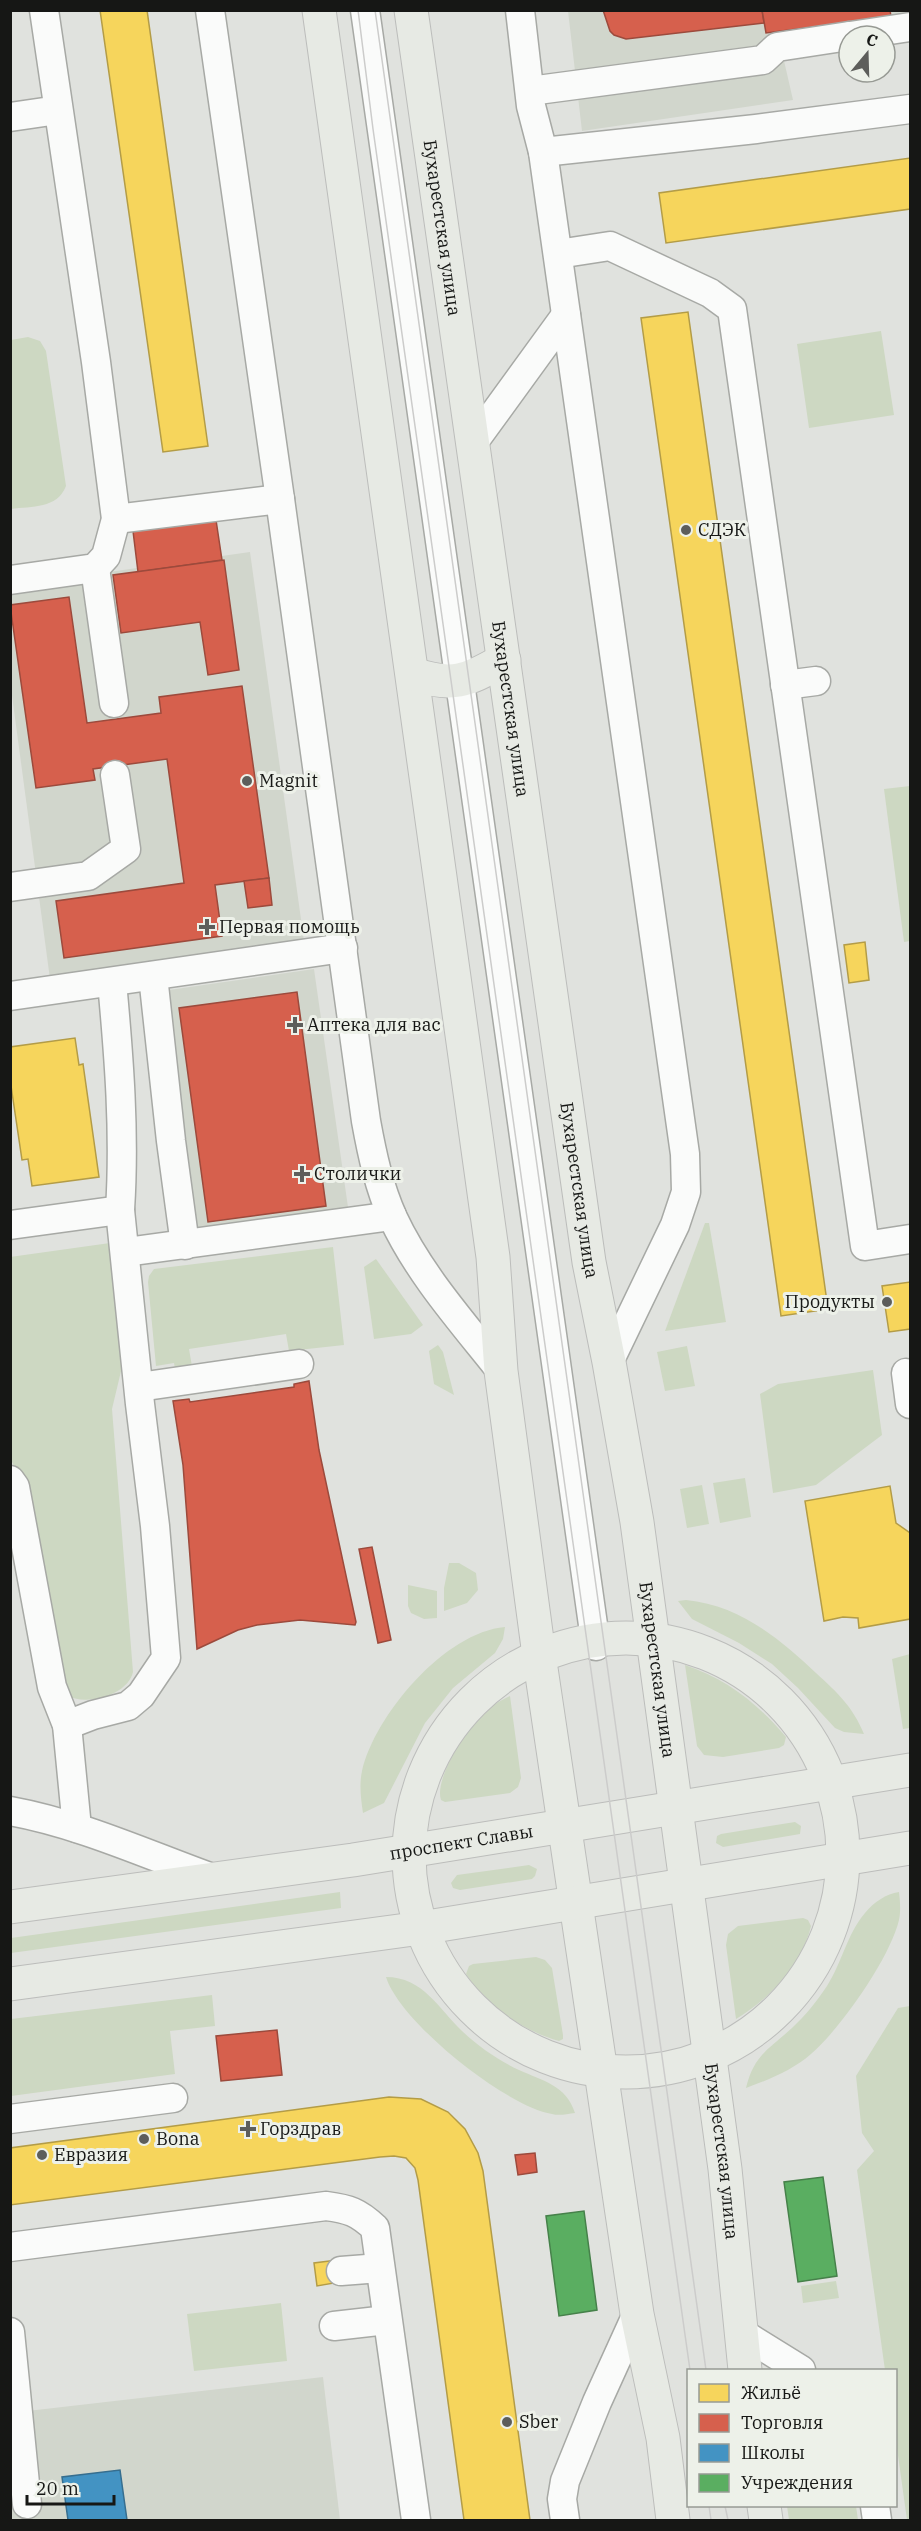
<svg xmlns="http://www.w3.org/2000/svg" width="921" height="2531" font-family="'IBM Plex Serif',serif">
  <rect width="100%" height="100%" fill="#e0e2de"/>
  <!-- built -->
  <g fill="#d1d6cc">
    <path d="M568 11H910V37L782 52 793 100 582 131Z"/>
    <path d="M250 552 305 948 52 994 11 688 10 586Z"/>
    <path d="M314 969 350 1221 191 1244 155 992Z"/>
    <path d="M323 2377 340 2520H11L10 2413Z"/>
  </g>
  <!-- green -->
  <g fill="#cdd8c2">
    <path d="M881 331 894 415 809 428 797 344Z"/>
    <path d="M28 337 40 341 46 351 66 486C57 509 32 506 11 509V340Z"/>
    <path d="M910 786V941L904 942 884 789Z"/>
    <path d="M705 1223H709L726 1322 665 1331Z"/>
    <path d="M110 1243 122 1367 112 1409 133 1672C128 1695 86 1707 66 1695L24 1486 11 1460 10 1257Z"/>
    <path d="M333 1247 344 1345 289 1351 286 1334 189 1349 193 1372 176 1375 174 1363 156 1366 148 1282 149 1276 154 1269Z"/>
    <path d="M376 1259 423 1325 411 1334 374 1339 364 1267Z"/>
    <path d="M438 1345 443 1352 454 1395 434 1384 429 1351Z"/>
    <path d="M687 1346 695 1386 665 1391 657 1352Z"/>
    <path d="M873 1370 882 1435 816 1485 773 1493 760 1394 778 1384Z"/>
    <path d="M745 1478 751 1517 720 1523 713 1483Z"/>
    <path d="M702 1485 709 1524 687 1528 680 1489Z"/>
    <path d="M449 1563H459L476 1573 478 1590 467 1603 444 1611V1588Z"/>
    <path d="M408 1585 437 1591V1618L424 1619 411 1613 408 1606Z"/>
    <path d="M686 1600C739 1605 779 1638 816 1673 838 1693 853 1707 864 1734L844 1732 835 1728 798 1688 772 1664 739 1643 692 1619 678 1601Z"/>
    <path d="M505 1627 503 1639 495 1653 453 1688 425 1723 384 1803 363 1813C361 1799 359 1785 362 1771 375 1715 445 1632 505 1627Z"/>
    <path d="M910 1654V1728L903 1729 892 1659Z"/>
    <path d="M685 1665C727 1679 758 1704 786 1737L784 1745 779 1748 723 1757 704 1755 697 1746Z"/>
    <path d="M510 1696 521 1778 518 1787 510 1793 445 1802 441 1800C434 1780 465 1732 479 1717 487 1708 499 1701 510 1696Z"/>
    <path d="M795 1822 801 1826 800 1834 723 1847 716 1843 717 1836 721 1834Z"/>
    <path d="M529 1865 537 1869 535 1876 532 1879 460 1890 453 1888 451 1883 457 1875Z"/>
    <path d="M340 1892 341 1908 11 1953V1938Z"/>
    <path d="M899 1892C900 1901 901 1910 899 1920 890 1958 841 2028 811 2054 793 2070 768 2080 746 2088 754 2055 769 2049 792 2028 805 2016 817 2001 827 1986 842 1963 847 1934 865 1913 874 1902 886 1894 899 1892Z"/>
    <path d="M803 1918 808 1920 811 1926C802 1965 769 1999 736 2019L726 1945 728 1934 738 1926Z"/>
    <path d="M536 1957 545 1960 552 1968 563 2035V2039L559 2041C523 2031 486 2005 466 1974L469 1966 473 1964Z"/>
    <path d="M386 1977C423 1977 438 2008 462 2031 478 2046 499 2061 519 2070 543 2081 566 2085 575 2113 567 2114 559 2116 552 2114 505 2106 400 2022 386 1977Z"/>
    <path d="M212 1995 215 2026 170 2031 175 2074 11 2096V2019Z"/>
    <path d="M910 2006V2520H907L896 2441V2370H885L857 2170 874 2151 862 2133 856 2076 898 2008Z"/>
    <path d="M836 2281 839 2298 803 2303 801 2286Z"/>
    <path d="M281 2303 287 2361 194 2371 187 2314Z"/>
    <path d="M787 2506H856L858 2520H789Z"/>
  </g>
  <!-- homes -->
  <g fill="#f6d55c" stroke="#b39c47" stroke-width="1.5">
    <path d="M100 10H147L208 446 163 452Z"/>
    <path d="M910 158V209L666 243 659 193Z"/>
    <path d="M688 312 828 1309 781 1316 641 318Z"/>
    <path d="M865 942 869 980 849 983 844 945Z"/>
    <path d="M75 1038 79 1065 83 1064 99 1177 32 1186 28 1159 22 1160 10 1079V1047Z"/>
    <path d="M910 1282V1329L889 1332 882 1286Z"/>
    <path d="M890 1486 896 1523 910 1533V1619L859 1628 858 1618 843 1617 824 1621 805 1501Z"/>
    <path d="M389 2097 421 2099 448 2112 465 2129 478 2153 483 2171 530 2520H464L418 2180 415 2168 406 2158 394 2156 380 2157 10 2205V2148Z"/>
    <path d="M337 2260 340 2282 317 2286 314 2263Z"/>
  </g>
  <!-- shops -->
  <g fill="#d6604d" stroke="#9c4a3c" stroke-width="1.5">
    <path d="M603 10H762L764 23 626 39 614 35 610 31Z"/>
    <path d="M762 10H890L891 17 766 33Z"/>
    <path d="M216 520 222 560 138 572 133 531Z"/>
    <path d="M224 560 239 670 208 675 200 622 121 633 113 575Z"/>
    <path d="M69 597 87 723 161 713 159 697 242 686 269 878 215 885 222 936 64 958 56 901 184 883 167 759 93 769 95 780 36 788 10 605Z"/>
    <path d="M269 878 272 905 248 908 244 881Z"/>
    <path d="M297 992 326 1206 208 1222 179 1008Z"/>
    <path d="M309 1381 319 1450 356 1622 355 1625 300 1620 257 1625 238 1630 197 1649 183 1465 173 1401 189 1399 190 1402 294 1387V1384Z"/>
    <path d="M372 1547 391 1640 378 1643 359 1549Z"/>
    <path d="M277 2030 282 2075 221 2081 216 2036Z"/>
    <path d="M535 2153 537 2172 518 2175 515 2155Z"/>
  </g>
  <!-- schools -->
  <path fill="#4393c3" stroke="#366e8f" stroke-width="1.5" d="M120 2470 127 2520H68L62 2477Z"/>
  <!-- public -->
  <g fill="#5aae61" stroke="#46814a" stroke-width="1.5">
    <path d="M823 2177 837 2276 798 2282 784 2182Z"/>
    <path d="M584 2211 597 2310 559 2316 546 2216Z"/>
  </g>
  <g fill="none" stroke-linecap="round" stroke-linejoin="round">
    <!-- minor casing -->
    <g stroke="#a7a9a5" stroke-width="31">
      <g id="minor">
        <path d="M210 10 280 499 366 1121C372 1154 379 1187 393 1218 419 1274 463 1323 501 1371"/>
        <path d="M365 10 596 1646"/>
        <path d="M520 10 531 106 543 152 685 1154 686 1192 675 1225 609 1362"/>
        <path d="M850 36 910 27"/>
        <path d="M530 91 763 60 777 47 849 36"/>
        <path d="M10 117 58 110"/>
        <path d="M543 152 756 129 910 109"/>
        <path d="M558 254 610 246 710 293 732 309 865 1246 910 1239"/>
        <path d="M473 443 566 315"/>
        <path d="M116 519 280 499"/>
        <path d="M95 568 114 703"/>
        <path d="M10 580 95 568 106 556 116 519 96 362 44 10"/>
        <path d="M785 685 816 681"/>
        <path d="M10 887 88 876 126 849 115 775"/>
        <path d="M153 976 171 1141 185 1245"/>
        <path d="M112 982C119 1058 125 1133 120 1210"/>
        <path d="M10 996 343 948"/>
        <path d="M10 1225 120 1210 140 1404 155 1526 166 1658 141 1695 128 1706 93 1715 67 1725"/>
        <path d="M126 1252 392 1216"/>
        <path d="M906 1373 910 1404"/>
        <path d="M139 1387 299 1364"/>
        <path d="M10 1480 15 1487 52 1687 67 1725 77 1828"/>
        <path d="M10 1811C81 1824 148 1855 215 1879"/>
        <path d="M10 2119 173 2098"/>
        <path d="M10 2247 326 2206C349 2209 358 2212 375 2228L416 2520"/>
        <path d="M341 2271 380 2268"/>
        <path d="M334 2326 387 2320"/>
        <path d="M10 2332 27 2504"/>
        <path d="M740 2332 801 2370"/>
        <path d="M875 2506 877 2520"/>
        <path d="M565 2520 562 2499 565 2481 597 2402 637 2314"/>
      </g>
    </g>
    <!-- major casing -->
    <g stroke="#bcbdbb" stroke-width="35">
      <g id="major">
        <path d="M319 10 493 1257 501 1371 539 1655 637 2314 663 2438 673 2520"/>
        <path id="s1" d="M411 10 589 1262 609 1362 637 1522 725 2169 745 2370"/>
        <path d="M413 674C455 688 467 680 504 660"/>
        <circle cx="626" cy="1855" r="217"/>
        <path id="s2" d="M10 1907 353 1860 910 1770"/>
        <path d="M10 1984 421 1928 910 1848"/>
        <path d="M764 2506 766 2520"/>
      </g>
    </g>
    <!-- minor -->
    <use href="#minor" stroke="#fafbfa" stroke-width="28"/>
    <!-- major -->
    <use href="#major" stroke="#e7eae4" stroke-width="33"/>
    <!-- tram -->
    <g stroke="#cccccb" stroke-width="1.5">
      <path d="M358 10 373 129 690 2370"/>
      <path d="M375 10 706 2370"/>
      <path d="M709 2506 711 2520"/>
      <path d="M725 2506 728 2520"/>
    </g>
  </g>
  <!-- markers -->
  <g fill="#5d5e5b" stroke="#edf1e9" stroke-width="2">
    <circle cx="686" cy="530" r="6"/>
    <circle cx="247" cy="781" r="6"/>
    <path d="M204 918h6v6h6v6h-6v6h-6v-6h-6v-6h6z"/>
    <path d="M292 1016h6v6h6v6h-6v6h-6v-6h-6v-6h6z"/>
    <path d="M299 1165h6v6h6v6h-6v6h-6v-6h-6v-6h6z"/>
    <circle cx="887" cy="1302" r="6"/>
    <path d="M245 2120h6v6h6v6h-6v6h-6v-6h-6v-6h6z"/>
    <circle cx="144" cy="2139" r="6"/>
    <circle cx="42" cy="2155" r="6"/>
    <circle cx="507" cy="2422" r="6"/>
  </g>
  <g text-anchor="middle" stroke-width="6" stroke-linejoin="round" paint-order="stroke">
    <!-- street labels -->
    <g font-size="18" fill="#161715" stroke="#edf1e9">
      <text dy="6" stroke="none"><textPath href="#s1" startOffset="220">Бухарестская улица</textPath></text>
      <text dy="6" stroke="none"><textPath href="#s1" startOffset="706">Бухарестская улица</textPath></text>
      <text dy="6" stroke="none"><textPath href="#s1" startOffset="1192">Бухарестская улица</textPath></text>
      <text dy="6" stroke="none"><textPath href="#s1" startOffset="1678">Бухарестская улица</textPath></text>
      <text dy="6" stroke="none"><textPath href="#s2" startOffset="456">проспект Славы</textPath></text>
      <text dy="6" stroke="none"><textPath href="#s1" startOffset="2164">Бухарестская улица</textPath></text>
    </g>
    <!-- poi labels -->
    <g font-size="18" fill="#161715" stroke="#edf1e9" text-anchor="start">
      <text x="698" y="536">СДЭК</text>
      <text x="259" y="787">Magnit</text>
      <text x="219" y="933">Первая помощь</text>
      <text x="307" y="1031">Аптека для вас</text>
      <text x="314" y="1180">Столички</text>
      <text x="875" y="1308" text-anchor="end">Продукты</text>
      <text x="260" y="2135">Горздрав</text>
      <text x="156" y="2145">Bona</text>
      <text x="54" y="2161">Евразия</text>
      <text x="519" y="2428">Sber</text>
    </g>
  </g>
  <!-- border -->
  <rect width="921" height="2531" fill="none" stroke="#161715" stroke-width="24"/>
  <!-- legend -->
  <rect x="687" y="2369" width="210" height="138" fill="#edf1e9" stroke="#979a94" stroke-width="1.5"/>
  <rect x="699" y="2384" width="30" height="18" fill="#f6d55c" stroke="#979a94" stroke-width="1.5"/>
  <text x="741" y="2399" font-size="18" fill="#161715">Жильё</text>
  <rect x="699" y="2414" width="30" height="18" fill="#d6604d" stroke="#979a94" stroke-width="1.5"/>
  <text x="741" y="2429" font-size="18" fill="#161715">Торговля</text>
  <rect x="699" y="2444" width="30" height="18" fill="#4393c3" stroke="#979a94" stroke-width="1.5"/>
  <text x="741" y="2459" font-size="18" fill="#161715">Школы</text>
  <rect x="699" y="2474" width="30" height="18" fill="#5aae61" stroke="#979a94" stroke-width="1.5"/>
  <text x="741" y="2489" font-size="18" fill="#161715">Учреждения</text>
  <!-- north arrow -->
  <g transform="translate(867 54) rotate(19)"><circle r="28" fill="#edf1e9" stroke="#979a94" stroke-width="1.5"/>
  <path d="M0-4.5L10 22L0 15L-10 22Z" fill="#5d5e5b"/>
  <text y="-9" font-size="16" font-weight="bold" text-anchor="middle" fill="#161715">С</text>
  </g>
  <!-- scale -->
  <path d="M27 2495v9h87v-9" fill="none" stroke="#161715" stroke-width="3"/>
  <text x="36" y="2495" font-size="18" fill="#161715" stroke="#edf1e9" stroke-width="4.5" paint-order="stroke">20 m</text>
</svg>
